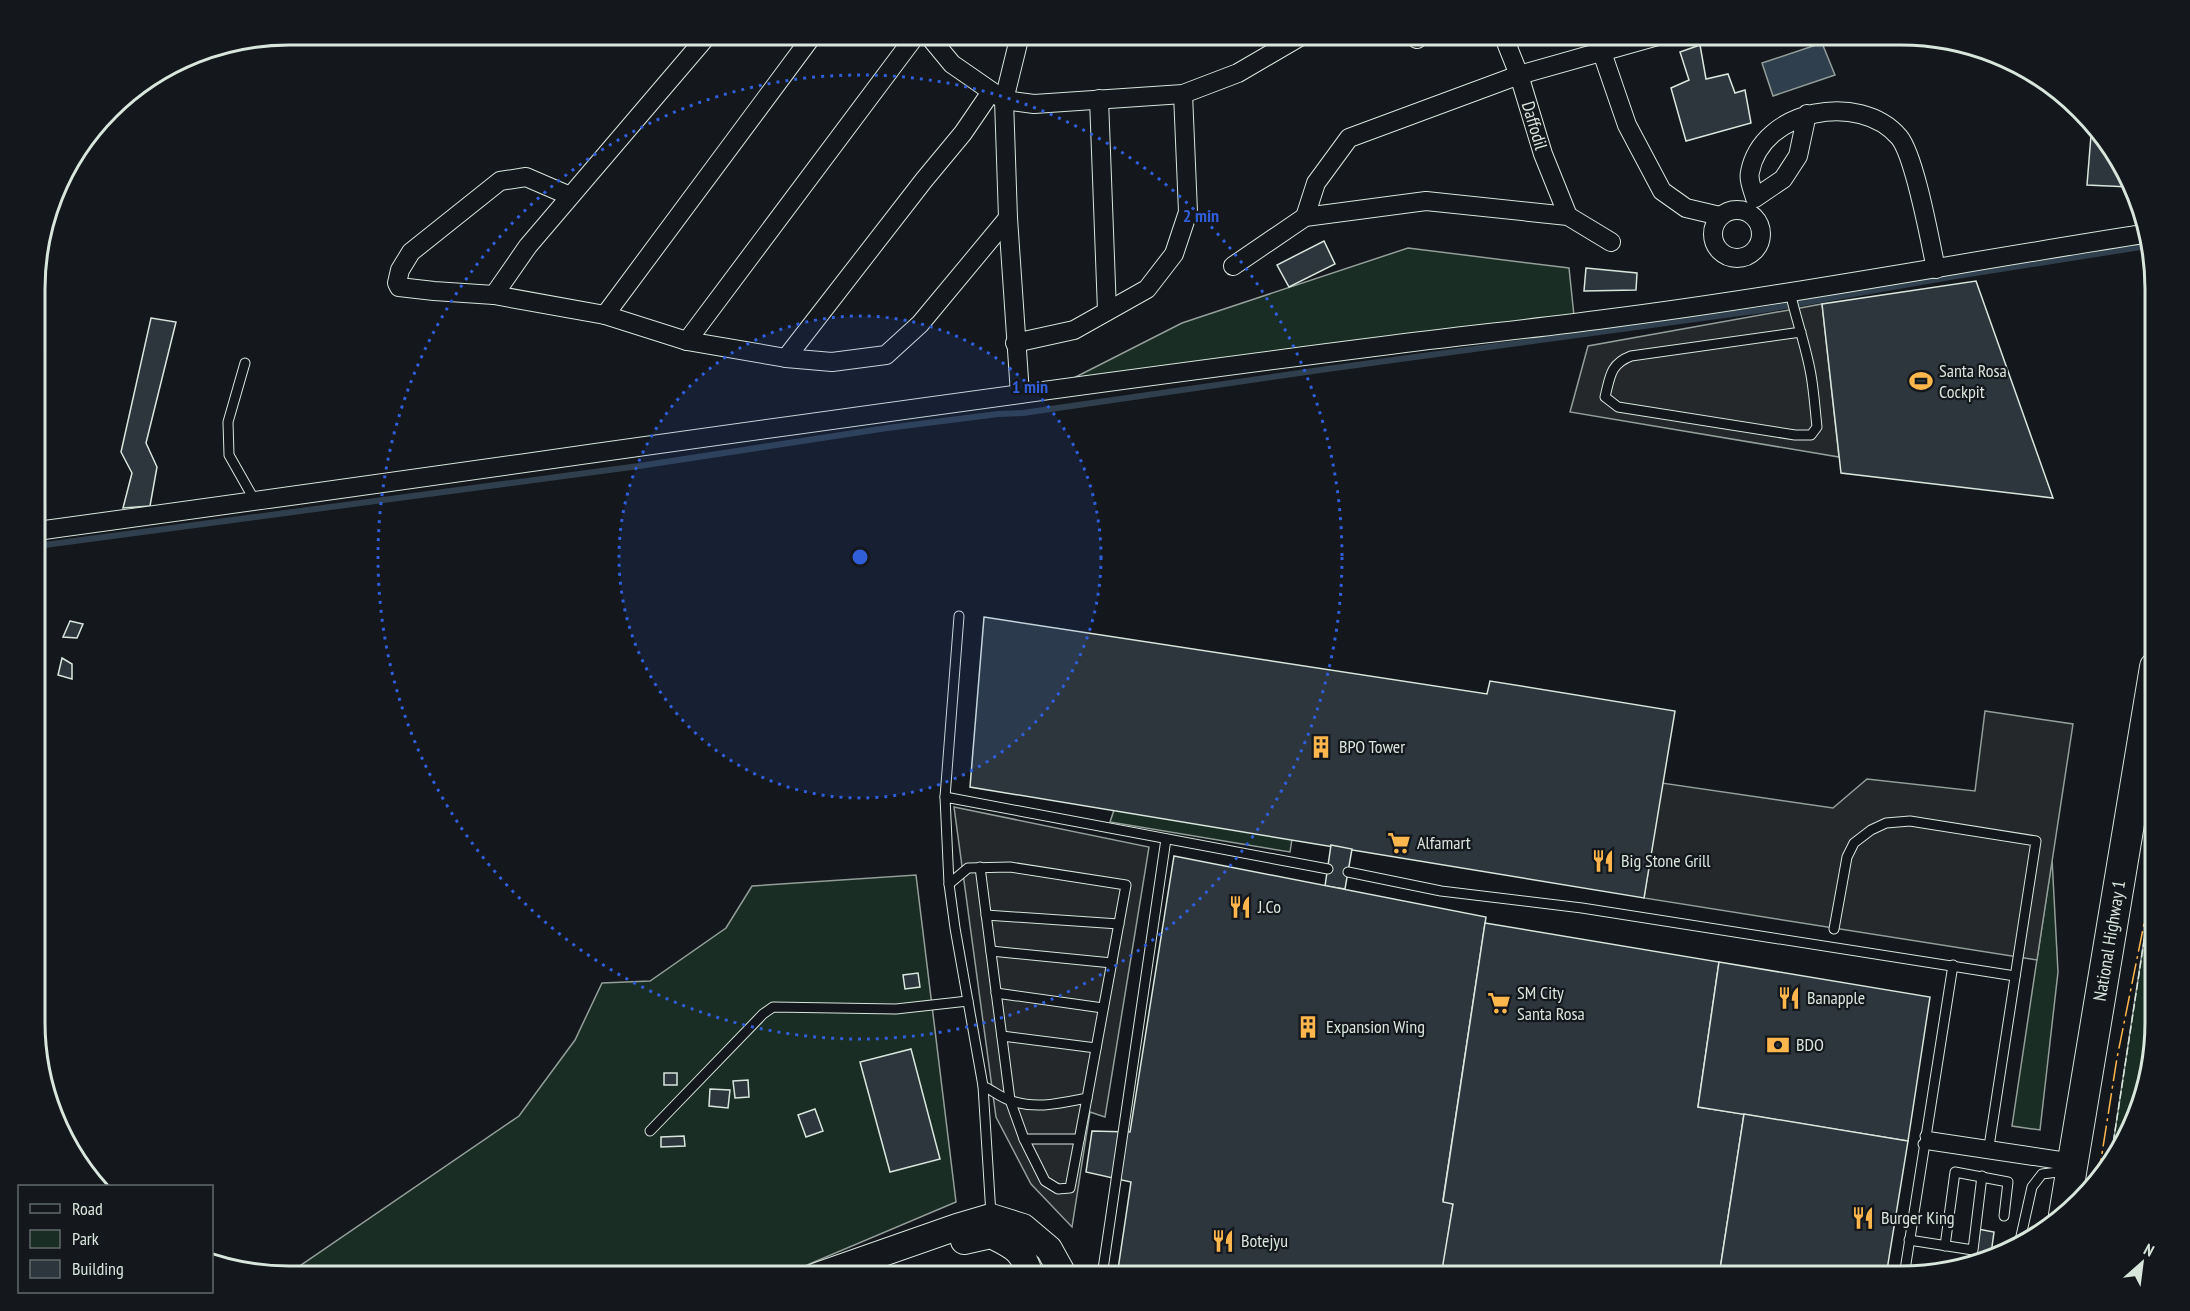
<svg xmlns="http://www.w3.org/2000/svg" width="2190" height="1311" font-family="'PT Sans Narrow',sans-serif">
  <rect width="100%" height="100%" fill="#14181c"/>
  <!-- green -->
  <g fill="#1a2d24" stroke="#939e99" stroke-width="1.5">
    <path d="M1408 248 1569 268 1574 316 1058 386 1182 323Z"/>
    <path d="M1114 810 1292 839 1290 852 1110 822Z"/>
    <path d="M2052 859 2058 972 2040 1130 2012 1126Z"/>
    <path d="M2155 867V1038L2121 1149 2110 1164Z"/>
    <path d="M916 875 956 1202 781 1276H285L519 1116 575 1040 602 983 650 981 726 928 752 886Z"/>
  </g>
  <!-- parking -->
  <g fill="#24282b" stroke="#939e99" stroke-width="1.5">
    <path d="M1822 304 1839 457 1570 412 1588 346Z"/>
    <path d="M1985 711 2073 724 2037 960 1644 898 1662 783 1833 808 1867 779 1975 791Z"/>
    <path d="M954 807 1149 847 1105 1117 1090 1112 1072 1227 1031 1184 996 1117Z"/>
  </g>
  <!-- water -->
  <path fill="#2f3f4d" stroke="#939e99" stroke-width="1.5" d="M1822 43 1835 75 1773 96 1762 63Z"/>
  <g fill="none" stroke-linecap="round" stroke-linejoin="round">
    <!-- stream -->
    <path stroke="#2f3f4d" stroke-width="6" d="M37 546 639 466 887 428 998 414 1023 413 1327 369 1762 310 1950 277 2147 246"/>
  </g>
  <!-- building -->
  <g fill="#2c363c" stroke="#d8e6dc" stroke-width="1.5">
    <path d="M1700 45 1706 79 1728 74 1735 93 1745 90 1751 123 1686 141 1671 88 1689 80 1680 52Z"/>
    <path d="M2092 123 2121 162 2129 187 2087 185Z"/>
    <path d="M1324 241 1335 264 1289 287 1277 265Z"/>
    <path d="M1586 268 1637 273 1636 290 1584 291Z"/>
    <path d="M1976 281 2053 498 1841 473 1822 304Z"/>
    <path d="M151 318 176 322 146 443 157 467 150 506 123 508 132 473 121 452Z"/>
    <path d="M984 617 1487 694 1490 681 1675 711 1644 898 970 787Z"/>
    <path d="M70 621 83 624 77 638 63 637Z"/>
    <path d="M62 658 72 664V679L58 675Z"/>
    <path d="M1331 845 1352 849 1345 889 1325 886Z"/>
    <path d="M1174 856 1486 917 1443 1200 1453 1204 1442 1276H1117L1131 1182 1086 1172 1092 1131 1130 1132Z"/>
    <path d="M1485 923 1719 962 1698 1107 1744 1114 1719 1276H1441L1453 1204 1443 1202Z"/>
    <path d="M1719 962 1930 997 1908 1141 1698 1107Z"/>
    <path d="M918 973 920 987 905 989 903 975Z"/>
    <path d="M911 1049 940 1159 890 1172 860 1062Z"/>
    <rect x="664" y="1073" width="13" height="12"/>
    <path d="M748 1080 749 1097 735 1098 733 1081Z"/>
    <path d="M710 1089 730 1090 728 1108 709 1106Z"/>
    <path d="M815 1109 823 1131 806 1137 798 1115Z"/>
    <path d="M1744 1114 1908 1141 1886 1276H1719Z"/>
    <path d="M684 1136 685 1146 661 1147V1137Z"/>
    <path d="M1978 1229 1994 1232 1991 1254 1973 1259Z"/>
    <path d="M1888 1267 1926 1273 1917 1276H1886Z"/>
  </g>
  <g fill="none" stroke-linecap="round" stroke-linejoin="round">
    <!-- service casing -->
    <g stroke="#d8e6dc" stroke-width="11">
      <g id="service">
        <path d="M1790 292C1796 319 1806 346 1811 375 1814 392 1815 409 1817 427L1811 435H1795L1618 407 1605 397C1610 377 1610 364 1631 356L1801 332"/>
        <path d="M245 363 228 422 229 455 255 501"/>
        <path d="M945 797 959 616"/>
        <path d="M980 867 1010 1100 1024 1139 1045 1181 1058 1189 1070 1188 1087 1098"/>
        <path d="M1348 872 1441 891 1582 908 2015 976"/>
        <path d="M949 884 968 868 1010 867 1126 885 1087 1098C1061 1103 1035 1110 1009 1100 1000 1097 992 1090 983 1086"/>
        <path d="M986 915 1119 924"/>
        <path d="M1834 929 1847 857 1854 843 1871 830 1886 823 1910 821 2036 841 1988 1153"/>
        <path d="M991 951 1112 963"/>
        <path d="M996 993 1103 1008"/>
        <path d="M1002 1036 1096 1048"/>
        <path d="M650 1131 763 1014 773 1007 896 1009 968 1001"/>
        <path d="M1925 1136 2071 1158"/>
        <path d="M1024 1139H1079"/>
        <path d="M1923 1144 2070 1166"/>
        <path d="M991 1215 983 1086 955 928 949 884 945 797 1328 869"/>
        <path d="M1909 1240 1973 1250 1982 1176"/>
        <path d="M2019 1245 2032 1187 2042 1174 2066 1171"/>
        <path d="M1945 1246 1955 1172 2008 1182 2004 1216"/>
        <path d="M1905 1270 1953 965"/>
        <path d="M1102 1276 1166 839"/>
      </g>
    </g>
    <!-- minor casing -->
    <g stroke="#d8e6dc" stroke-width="20">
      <g id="minor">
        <path d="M928 35 952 64 1004 100 1034 104 1183 94 1238 73 1303 35"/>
        <path d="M1415 35 1417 39"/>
        <path id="s1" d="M1503 35 1519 75 1543 154 1568 216"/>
        <path d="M1596 35 1627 125 1662 191 1686 208 1720 216"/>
        <path d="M1099 99 1107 311"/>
        <path d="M1807 114 1798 156 1783 179 1755 198C1753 191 1748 179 1750 172 1762 109 1860 91 1899 137 1915 156 1930 241 1936 269"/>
        <path d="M570 196 526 177 500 181 411 252 400 270 397 283 399 287 434 291 494 295 605 315 687 341 786 358 832 362 886 355 920 324 1008 218"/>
        <circle cx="1737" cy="234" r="24"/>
        <path d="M1305 217 1316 183 1349 138 1519 75 1661 35"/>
        <path d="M1233 266 1305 217 1426 201 1568 216 1611 242"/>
        <path d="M494 295 528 246 708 35"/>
        <path d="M605 315 813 35"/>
        <path d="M687 341 916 35"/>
        <path d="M1015 343 1074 330 1147 289 1174 254 1188 212 1183 94"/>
        <path d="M786 358 924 180 963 133 991 92"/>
        <path d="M1020 394 1008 218 1004 100 1020 35"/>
        <path d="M37 531C485 470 933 403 1382 346 1456 336 1531 329 1605 319 1785 296 1964 262 2143 234"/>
      </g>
    </g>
    <!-- secondary casing -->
    <g stroke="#d8e6dc" stroke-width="28">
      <g id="secondary">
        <path d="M964 1241 991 1235C1015 1247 1023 1250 1030 1276"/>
        <path d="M817 1276 957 1227 991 1217 1023 1227 1049 1249 1064 1276"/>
      </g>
    </g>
    <!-- trunk casing -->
    <g stroke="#d8e6dc" stroke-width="32">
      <g id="trunk">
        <path id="s2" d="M2064 1215 2155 667"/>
      </g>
    </g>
    <!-- service -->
    <use href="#service" stroke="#14181c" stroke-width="9"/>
    <!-- minor -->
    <use href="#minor" stroke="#14181c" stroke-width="18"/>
    <!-- secondary -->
    <use href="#secondary" stroke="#14181c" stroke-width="26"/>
    <!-- trunk -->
    <use href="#trunk" stroke="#14181c" stroke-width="30"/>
    <!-- fence -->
    <path stroke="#d8e6dc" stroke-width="1.5" stroke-dasharray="8 3" stroke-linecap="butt" d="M2110 1164 2155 869"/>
    <!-- power -->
    <path stroke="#ffb74d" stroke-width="1.5" stroke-dasharray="21 4.5 3 4.5" stroke-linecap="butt" d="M2098 1179 2117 1058 2146 914 2155 854"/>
  </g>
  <!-- distance rings -->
  <circle cx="860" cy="557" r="241" fill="#305dd8" fill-opacity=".12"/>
  <g fill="none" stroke="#305dd8" stroke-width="3" stroke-dasharray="3 6">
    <circle cx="860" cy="557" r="241"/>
    <circle cx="860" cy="557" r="482"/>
  </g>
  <!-- icons -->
  <defs>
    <g id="stadium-bare" transform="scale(1.8)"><path d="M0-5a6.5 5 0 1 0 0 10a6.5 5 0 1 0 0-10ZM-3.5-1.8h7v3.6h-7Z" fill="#ffb74d" stroke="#14181c" stroke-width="2.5" paint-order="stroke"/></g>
    <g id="building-bare" transform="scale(1.8)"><path d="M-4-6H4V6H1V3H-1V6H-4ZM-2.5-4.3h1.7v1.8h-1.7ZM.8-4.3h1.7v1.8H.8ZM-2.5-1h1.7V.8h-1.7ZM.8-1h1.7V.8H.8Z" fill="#ffb74d" stroke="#14181c" stroke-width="2.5" paint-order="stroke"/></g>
    <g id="supermarket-bare" transform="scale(1.8)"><path d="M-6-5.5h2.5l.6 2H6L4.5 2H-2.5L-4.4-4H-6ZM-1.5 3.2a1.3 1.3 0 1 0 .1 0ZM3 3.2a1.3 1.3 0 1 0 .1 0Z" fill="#ffb74d" stroke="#14181c" stroke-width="2.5" paint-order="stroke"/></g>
    <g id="restaurant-bare" transform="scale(1.8)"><path d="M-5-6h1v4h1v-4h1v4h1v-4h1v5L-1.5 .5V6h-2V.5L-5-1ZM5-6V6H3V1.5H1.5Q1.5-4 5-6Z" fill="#ffb74d" stroke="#14181c" stroke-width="2.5" paint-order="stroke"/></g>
    <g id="bank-bare" transform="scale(1.8)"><path d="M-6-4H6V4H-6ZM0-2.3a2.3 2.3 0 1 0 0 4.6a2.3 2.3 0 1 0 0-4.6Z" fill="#ffb74d" stroke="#14181c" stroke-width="2.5" paint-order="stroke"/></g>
  </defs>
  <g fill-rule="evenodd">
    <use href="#stadium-bare" x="1921" y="381"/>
    <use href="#building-bare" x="1321" y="747"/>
    <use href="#supermarket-bare" x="1399" y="843"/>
    <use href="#restaurant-bare" x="1603" y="861"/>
    <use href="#restaurant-bare" x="1240" y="907"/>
    <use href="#restaurant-bare" x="1789" y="998"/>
    <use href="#supermarket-bare" x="1499" y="1003"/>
    <use href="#building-bare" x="1308" y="1027"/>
    <use href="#bank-bare" x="1778" y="1045"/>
    <use href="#restaurant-bare" x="1863" y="1218"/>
    <use href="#restaurant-bare" x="1223" y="1241"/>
  </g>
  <g text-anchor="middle" stroke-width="4.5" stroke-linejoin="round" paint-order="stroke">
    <!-- street labels -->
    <g font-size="18" fill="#d8e6dc" stroke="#14181c">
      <text dy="6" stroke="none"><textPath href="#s1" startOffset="96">Daffodil</textPath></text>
      <text dy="6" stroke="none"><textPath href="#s2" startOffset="278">National Highway 1</textPath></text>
    </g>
    <!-- poi labels -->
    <g font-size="18" fill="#d8e6dc" stroke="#14181c" text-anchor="start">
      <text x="1939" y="377">Santa Rosa<tspan x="1939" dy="21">Cockpit</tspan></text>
      <text x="1339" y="753">BPO Tower</text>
      <text x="1417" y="849">Alfamart</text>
      <text x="1621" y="867">Big Stone Grill</text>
      <text x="1258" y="913">J.Co</text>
      <text x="1517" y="999">SM City<tspan x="1517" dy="21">Santa Rosa</tspan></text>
      <text x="1807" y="1004">Banapple</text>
      <text x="1326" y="1033">Expansion Wing</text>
      <text x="1796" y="1051">BDO</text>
      <text x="1881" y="1224">Burger King</text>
      <text x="1241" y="1247">Botejyu</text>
    </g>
  </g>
  <!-- crop -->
  <path d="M0 0H2190V1311H0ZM289 45H1901A244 244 0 0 1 2145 289V1022A244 244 0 0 1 1901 1266H289A244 244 0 0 1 45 1022V289A244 244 0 0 1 289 45Z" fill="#14181c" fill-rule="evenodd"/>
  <path fill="none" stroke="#d8e6dc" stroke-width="3" d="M289 45H1901A244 244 0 0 1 2145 289V1022A244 244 0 0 1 1901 1266H289A244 244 0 0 1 45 1022V289A244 244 0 0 1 289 45Z"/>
  <circle cx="860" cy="557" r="9" fill="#305dd8" stroke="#14181c" stroke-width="3"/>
  <g font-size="18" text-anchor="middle" font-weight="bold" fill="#305dd8" stroke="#14181c" stroke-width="4.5" stroke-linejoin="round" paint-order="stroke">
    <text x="1201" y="222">2 min</text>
    <text x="1030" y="393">1 min</text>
  </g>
  <!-- legend -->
  <rect x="18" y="1185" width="195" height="108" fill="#14181c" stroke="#626a69" stroke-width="1.5"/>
  <rect x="30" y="1204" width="30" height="9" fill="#14181c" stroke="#626a69" stroke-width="1.5"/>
  <text x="72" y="1215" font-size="18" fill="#d8e6dc">Road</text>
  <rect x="30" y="1230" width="30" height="18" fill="#1a2d24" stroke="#626a69" stroke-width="1.5"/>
  <text x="72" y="1245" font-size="18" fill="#d8e6dc">Park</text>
  <rect x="30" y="1260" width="30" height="18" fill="#2c363c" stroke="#626a69" stroke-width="1.5"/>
  <text x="72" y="1275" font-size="18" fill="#d8e6dc">Building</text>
  <!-- north arrow -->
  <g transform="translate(2142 1263) rotate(28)" stroke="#14181c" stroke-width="4.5" paint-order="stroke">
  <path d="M0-4.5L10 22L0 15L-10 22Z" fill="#d8e6dc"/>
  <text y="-9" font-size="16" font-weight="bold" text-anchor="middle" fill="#d8e6dc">N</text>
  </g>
</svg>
